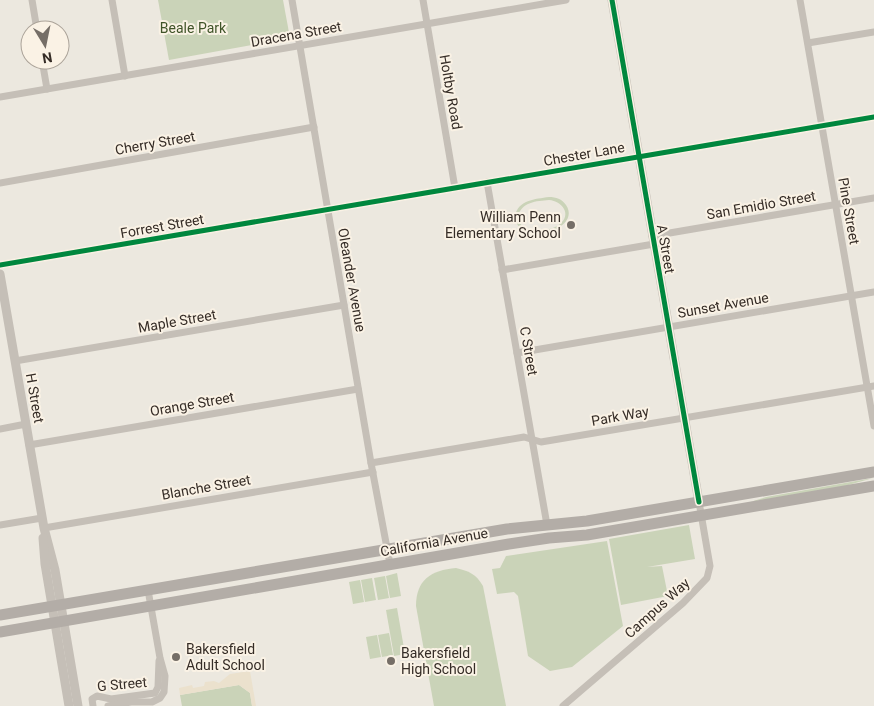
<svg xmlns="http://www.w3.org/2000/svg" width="874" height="706" font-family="Roboto,sans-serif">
  <rect width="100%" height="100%" fill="#ece8df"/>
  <!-- green -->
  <g fill="#cad3b8" fill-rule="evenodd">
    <path d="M158 0H283L290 38 169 60Z"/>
    <path d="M549 197C556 197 562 199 566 205 583 230 517 249 515 216 518 200 535 199 549 197ZM549 200C562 201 572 214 560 224 549 233 519 236 518 216 522 202 536 201 549 200Z"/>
    <path d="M873 478 845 486 750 502 766 497Z"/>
    <path d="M689 525 695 559 647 567 662 566 668 596 621 605 609 539Z"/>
    <path d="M607 541 623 626 572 667 550 671 528 656 518 596 514 592 497 594 492 569 500 568 506 556Z"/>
    <path d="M456 568C469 571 476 574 483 586L506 706H434L416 606C416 580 431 570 456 568Z"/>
    <path d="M397 573 401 596 390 598 386 576Z"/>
    <path d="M385 576 389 598 378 600 374 578Z"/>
    <path d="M372 578 376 600 365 602 361 580Z"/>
    <path d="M360 580 364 602 353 604 349 582Z"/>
    <path d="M397 608 405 654 394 656 386 610Z"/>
    <path d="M389 633 393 655 382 657 378 635Z"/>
    <path d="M377 635 381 657 370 659 366 637Z"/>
    <path d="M239 685 250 693 252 706H182L180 695Z"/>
  </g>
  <!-- plaza -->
  <path fill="#ebe1cd" d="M250 671 256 706H252L250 693 239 685 180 695 179 688 192 685 193 688 204 686 205 682 214 681 219 683 230 674Z"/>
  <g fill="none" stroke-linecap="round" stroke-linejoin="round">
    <!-- minor -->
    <g stroke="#c5bfb7" stroke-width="7">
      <path d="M32 0 37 30"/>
      <path d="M112 0 125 76"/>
      <path d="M292 0 371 463 390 564"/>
      <path d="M423 0 455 188"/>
      <path d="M800 0 874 426"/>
      <path d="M808 43 874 32"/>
      <path d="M42 60 47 89"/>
      <path d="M0 97 566 0"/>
      <path d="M487 182 547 525"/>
      <path d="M0 183 314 127"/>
      <path d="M652 236 874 198"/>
      <path d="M0 265 874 117"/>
      <path d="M502 270 654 244"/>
      <path d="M517 353 874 292"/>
      <path d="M15 361 344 305"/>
      <path d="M0 429 26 424"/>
      <path d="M29 445 358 389"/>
      <path d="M371 463 524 437 541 442 874 386"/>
      <path d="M0 525 42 518"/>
      <path d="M44 528 373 472"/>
      <path d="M93 706 92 699 97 696 111 699 155 693 158 687 159 661"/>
      <path d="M108 706 131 702H152L160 698 164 692 165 676 160 658 148 590"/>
      <path d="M563 706 683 603 707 578 710 566 699 502"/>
    </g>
    <!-- tertiary -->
    <g stroke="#c5bfb7" stroke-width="9">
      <path d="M612 0 699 502"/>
      <path d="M0 274 44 528 55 570 78 706"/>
      <path d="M43 538 45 564 69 706"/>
    </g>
    <!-- primary -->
    <g stroke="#b3ada7" stroke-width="11">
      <path d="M0 615 507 529 587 521 874 472"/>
      <path d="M0 632 509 544 549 538 587 535 874 486"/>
    </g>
    <!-- cycleway casing -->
    <g stroke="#faf2e5" stroke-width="8">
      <g id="cycleway">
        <path d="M612 0 699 502"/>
        <path d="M0 265 874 117"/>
      </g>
    </g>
    <!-- cycleway -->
    <use href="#cycleway" stroke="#00873e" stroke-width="5"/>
  </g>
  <!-- markers -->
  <g fill="#756e67" stroke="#faf2e5" stroke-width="2">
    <circle cx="571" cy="225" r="5"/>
    <circle cx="176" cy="657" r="5"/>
    <circle cx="391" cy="661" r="5"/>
  </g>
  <g text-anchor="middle" stroke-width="4" stroke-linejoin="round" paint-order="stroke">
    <!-- park labels -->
    <g font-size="14" fill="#405429" stroke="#faf2e5">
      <text x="193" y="33">Beale Park</text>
    </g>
    <!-- street labels -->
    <g font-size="14" fill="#352c26" stroke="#faf2e5">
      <text transform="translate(296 34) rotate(-10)" y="5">Dracena Street</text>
      <text transform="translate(451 92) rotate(80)" y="5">Holtby Road</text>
      <text transform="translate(155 143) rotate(-10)" y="5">Cherry Street</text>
      <text transform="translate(584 154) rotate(-10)" y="5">Chester Lane</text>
      <text transform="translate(761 205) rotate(-10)" y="5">San Emidio Street</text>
      <text transform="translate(849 211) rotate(80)" y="5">Pine Street</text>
      <text transform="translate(162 226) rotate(-10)" y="5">Forrest Street</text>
      <text transform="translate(666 249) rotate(80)" y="5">A Street</text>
      <text transform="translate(352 280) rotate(80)" y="5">Oleander Avenue</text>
      <text transform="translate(723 305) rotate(-10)" y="5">Sunset Avenue</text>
      <text transform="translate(177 321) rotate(-10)" y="5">Maple Street</text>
      <text transform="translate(529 351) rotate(80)" y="5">C Street</text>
      <text transform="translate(35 398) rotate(80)" y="5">H Street</text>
      <text transform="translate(192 404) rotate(-10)" y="5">Orange Street</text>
      <text transform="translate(620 416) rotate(-10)" y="5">Park Way</text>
      <text transform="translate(206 487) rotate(-10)" y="5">Blanche Street</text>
      <text transform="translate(434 542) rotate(-10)" y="5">California Avenue</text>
      <text transform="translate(657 608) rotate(-42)" y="5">Campus Way</text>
      <text transform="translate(122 684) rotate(-5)" y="5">G Street</text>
    </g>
    <!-- poi labels -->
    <g font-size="14" fill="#352c26" stroke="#faf2e5" text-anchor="start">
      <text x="561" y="222" text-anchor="end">William Penn<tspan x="561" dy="16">Elementary School</tspan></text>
      <text x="186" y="654">Bakersfield<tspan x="186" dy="16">Adult School</tspan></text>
      <text x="401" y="658">Bakersfield<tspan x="401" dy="16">High School</tspan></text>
    </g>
  </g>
  <!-- north arrow -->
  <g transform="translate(45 45) rotate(170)"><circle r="24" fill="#faf2e5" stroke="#aba399"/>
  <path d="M0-4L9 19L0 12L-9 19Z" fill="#756e67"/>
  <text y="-8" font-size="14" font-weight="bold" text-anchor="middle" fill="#352c26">N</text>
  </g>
</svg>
